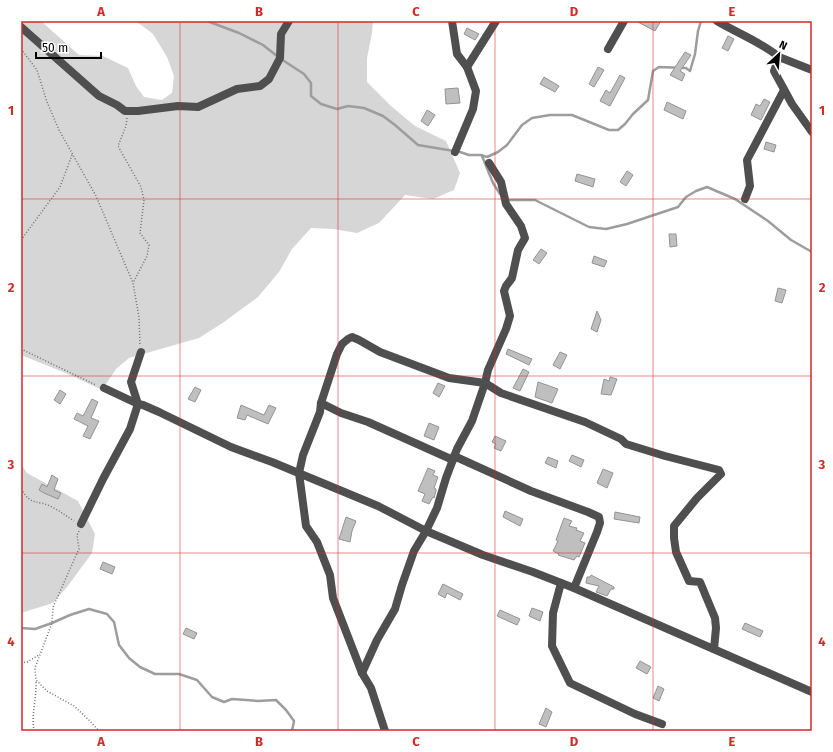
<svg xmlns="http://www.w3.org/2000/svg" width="833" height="752" font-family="'Fira Sans',sans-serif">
  <rect width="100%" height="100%" fill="#fff"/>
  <!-- green -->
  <g fill="#d6d6d6">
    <path d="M21 21H41L79 55 103 56 128 68 136 86 144 97 162 100 172 93 174 76 167 57 153 34 136 21H373L372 33 367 58V82L391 106 415 126 446 141 460 173 454 190 433 199 405 195 379 223 357 233 333 229 311 228 292 249 279 272 258 297 224 322 199 338 129 358 116 369 102 390 68 374 21 355Z"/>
    <path d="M21 464 27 473 78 501 95 534 92 553 67 587 53 603 21 613Z"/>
  </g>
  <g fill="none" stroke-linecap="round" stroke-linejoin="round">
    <!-- stream -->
    <g stroke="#9d9d9d" stroke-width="2.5">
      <path d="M207 21 239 33 263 45 277 56"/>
      <path d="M281 59 304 74 311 83V96L321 104 337 109 348 106 364 108 383 116 395 125 418 145 460 152 469 155H481L487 157 498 152 507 145 522 125 532 118 550 115H572L609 130H618L625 124 633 114 648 100 653 71 659 67 686 68 690 71 695 54 698 31 701 21"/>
      <path d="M482 156 493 183 500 194"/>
      <path d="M507 200H535L589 227 606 229 627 224 678 207 686 197 696 191 707 187 735 199 768 221 791 240 812 252"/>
      <path d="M21 628 35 629 52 623 70 615 89 609 107 614 114 622 119 645 129 658 140 667 155 674H179L197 680 212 697 224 702 232 699 258 701 276 700 286 710 294 721 292 731"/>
    </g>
  </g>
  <!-- building -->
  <g fill="#bfbfbf" stroke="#939393">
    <path d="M636 21H661L655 31Z"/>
    <path d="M467 28 479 34 475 40 464 34Z"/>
    <path d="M728 36 734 39 728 51 722 48Z"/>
    <path d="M685 52 691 55 680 71 685 74 682 81 670 75Z"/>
    <path d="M598 67 604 70 594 87 589 84Z"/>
    <path d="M620 75 625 78 610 106 600 101 606 90 610 93Z"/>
    <path d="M544 77 559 86 555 92 540 84Z"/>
    <path d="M458 88 460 103 446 104 445 89Z"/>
    <path d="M764 99 770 102 761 120 751 115 756 104 760 106Z"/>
    <path d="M667 102 686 111 683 119 664 110Z"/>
    <path d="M427 110 435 115 428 126 421 121Z"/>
    <path d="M766 142 776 145 774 152 764 149Z"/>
    <path d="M627 171 633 175 626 186 620 182Z"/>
    <path d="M577 174 595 179 593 187 575 181Z"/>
    <path d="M669 234H676L677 246 670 247Z"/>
    <path d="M541 249 547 253 539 264 533 260Z"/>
    <path d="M594 256 607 261 604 267 592 263Z"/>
    <path d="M778 288 786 290 782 303 775 301Z"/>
    <path d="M597 311 601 320 597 332 591 329Z"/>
    <path d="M508 349 532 359 529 365 506 354Z"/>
    <path d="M560 352 567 355 560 369 553 365Z"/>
    <path d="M523 369 529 372 520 391 513 388Z"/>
    <path d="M610 377 617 379 611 395 601 394 604 379 609 381Z"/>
    <path d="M538 382 558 389 552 403 535 397Z"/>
    <path d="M438 383 445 386 439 397 433 393Z"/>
    <path d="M195 387 201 390 195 402 188 399Z"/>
    <path d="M60 390 66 394 60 404 54 400Z"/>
    <path d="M92 399 98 402 91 418 99 421 90 439 83 436 88 426 74 419 77 413 83 416Z"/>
    <path d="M241 405 264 415 269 405 276 408 268 424 247 415 245 420 237 418Z"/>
    <path d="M429 423 439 427 434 440 424 436Z"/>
    <path d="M495 436 506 441 501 451 494 448 496 444 492 442Z"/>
    <path d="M572 455 584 460 581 467 569 461Z"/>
    <path d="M548 457 558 461 556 468 545 463Z"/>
    <path d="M428 468 435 471 433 475 438 477 434 488 436 489V491L434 498 433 497 429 504 422 501 425 494 418 491Z"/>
    <path d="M603 469 613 473 607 488 597 483Z"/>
    <path d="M52 475 58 479 54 490 61 493 58 499 44 493 39 490 42 484 47 487Z"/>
    <path d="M505 511 523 519 520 526 503 517Z"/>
    <path d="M615 512 640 517 639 523 614 519Z"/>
    <path d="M346 517 356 521 352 531 350 542 339 539Z"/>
    <path d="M564 518 572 521 569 526 577 528 576 530 584 533 580 541 585 543 579 557 577 556 574 560 558 555 559 554 553 551 558 541 556 540Z"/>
    <path d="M103 562 115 567 112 574 100 569Z"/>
    <path d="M591 575 614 587V589H611L607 596 596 592 599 586 586 583 587 577H590Z"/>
    <path d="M443 584 463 594 460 600 447 593 445 598 438 594Z"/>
    <path d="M532 608 543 612 540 621 529 616Z"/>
    <path d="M500 610 520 619 517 625 497 616Z"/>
    <path d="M745 623 763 631 760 637 742 629Z"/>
    <path d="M186 628 197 633 194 639 183 634Z"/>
    <path d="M640 661 651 667 647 674 636 668Z"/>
    <path d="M658 686 664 689 659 701 653 698Z"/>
    <path d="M546 708 552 712 546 727 539 724Z"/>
  </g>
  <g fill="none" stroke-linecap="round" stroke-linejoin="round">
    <!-- path -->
    <g stroke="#717171" stroke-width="1.5" stroke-dasharray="1 2" stroke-linecap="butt">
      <path d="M21 49 37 70 47 102 59 130 96 196 133 283 139 317 140 345"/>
      <path d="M127 118 126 126 118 146 141 187 144 200 140 233 149 245 147 256 133 283"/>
      <path d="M21 240 60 187 72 155"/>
      <path d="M21 349 96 385"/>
      <path d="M21 489C32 507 37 499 52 507 60 511 66 516 74 521"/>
      <path d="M79 531 77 535 79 549 53 607 52 623 35 668 36 680 47 691 74 706 90 721 99 731"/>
      <path d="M21 663 27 662 39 655"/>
      <path d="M34 731C31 714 37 697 36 680"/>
    </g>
    <!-- minor -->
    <g stroke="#4f4f4f" stroke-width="8">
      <path d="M452 21 457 54 467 67 476 91 473 109 455 152"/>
      <path d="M717 21C737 33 761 42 779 57L774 71 792 104 812 132"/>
      <path d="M21 27 99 96 117 105 125 111H138L178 106 198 107 237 89 260 86 269 79 280 58 281 34 289 21"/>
      <path d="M608 49 624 21"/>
      <path d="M779 57 812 70"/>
      <path d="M467 67 496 21"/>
      <path d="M745 199 750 186 747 160 784 90"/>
      <path d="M104 388 138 404 143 405 159 412 231 447 272 462 378 506 426 531 483 555 533 572 574 588 812 692"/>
      <path d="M321 403 341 413 368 422 453 460"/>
      <path d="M454 456 531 491 588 512 599 517 600 523 597 532 574 588"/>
      <path d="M81 524 103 479 130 429 138 404 131 382 141 352"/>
      <path d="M561 583 553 613 552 646 570 683 635 714 662 724"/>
      <path d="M362 673 377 640 395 609 402 585 414 551 426 531 437 508 446 478 457 449 472 421 485 383 488 370 506 329 510 316 504 291 506 286 512 278 518 250 525 238 521 226 506 204 501 182 489 163"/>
      <path d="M385 731 371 688 362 673 333 598 330 575 317 542 306 526 299 473 303 455 320 412 321 403 337 354 342 344 348 339 352 337 359 340 380 352 449 378 485 383 501 393 585 422 621 439 626 444 665 456 719 470 721 474 697 498 674 526V538L676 552 689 581 700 582 715 618 716 628 714 649"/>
    </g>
  </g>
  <!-- grid -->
  <path fill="none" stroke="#d62828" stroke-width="1" stroke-opacity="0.55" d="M180 21V731M338 21V731M495 21V731M653 21V731M21 199H812M21 376H812M21 553H812"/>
  <!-- border -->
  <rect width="833" height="752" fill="none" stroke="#ffffff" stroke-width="44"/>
  <!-- north arrow -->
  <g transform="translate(779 54) rotate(26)" stroke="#ffffff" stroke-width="3" paint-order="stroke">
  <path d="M0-3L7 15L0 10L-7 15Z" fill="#000000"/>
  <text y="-6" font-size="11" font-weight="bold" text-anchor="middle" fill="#000000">N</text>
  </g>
  <!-- scale -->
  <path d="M36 52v6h65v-6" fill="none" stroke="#000000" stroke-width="2"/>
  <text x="42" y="52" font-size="12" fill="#000000" stroke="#ffffff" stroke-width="3" paint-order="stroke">50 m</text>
  <rect x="22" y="22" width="789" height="708" fill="none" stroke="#d62828" stroke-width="1.5"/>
  <g font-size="13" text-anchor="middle" font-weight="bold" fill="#d62828">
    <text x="101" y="16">A</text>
    <text x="259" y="16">B</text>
    <text x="416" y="16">C</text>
    <text x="574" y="16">D</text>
    <text x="732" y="16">E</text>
    <text x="11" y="115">1</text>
    <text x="822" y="115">1</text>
    <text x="11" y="292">2</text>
    <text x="822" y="292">2</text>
    <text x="11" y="469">3</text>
    <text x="822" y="469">3</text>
    <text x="11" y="646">4</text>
    <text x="822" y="646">4</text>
    <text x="101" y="746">A</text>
    <text x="259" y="746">B</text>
    <text x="416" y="746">C</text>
    <text x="574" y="746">D</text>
    <text x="732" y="746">E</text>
  </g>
</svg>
